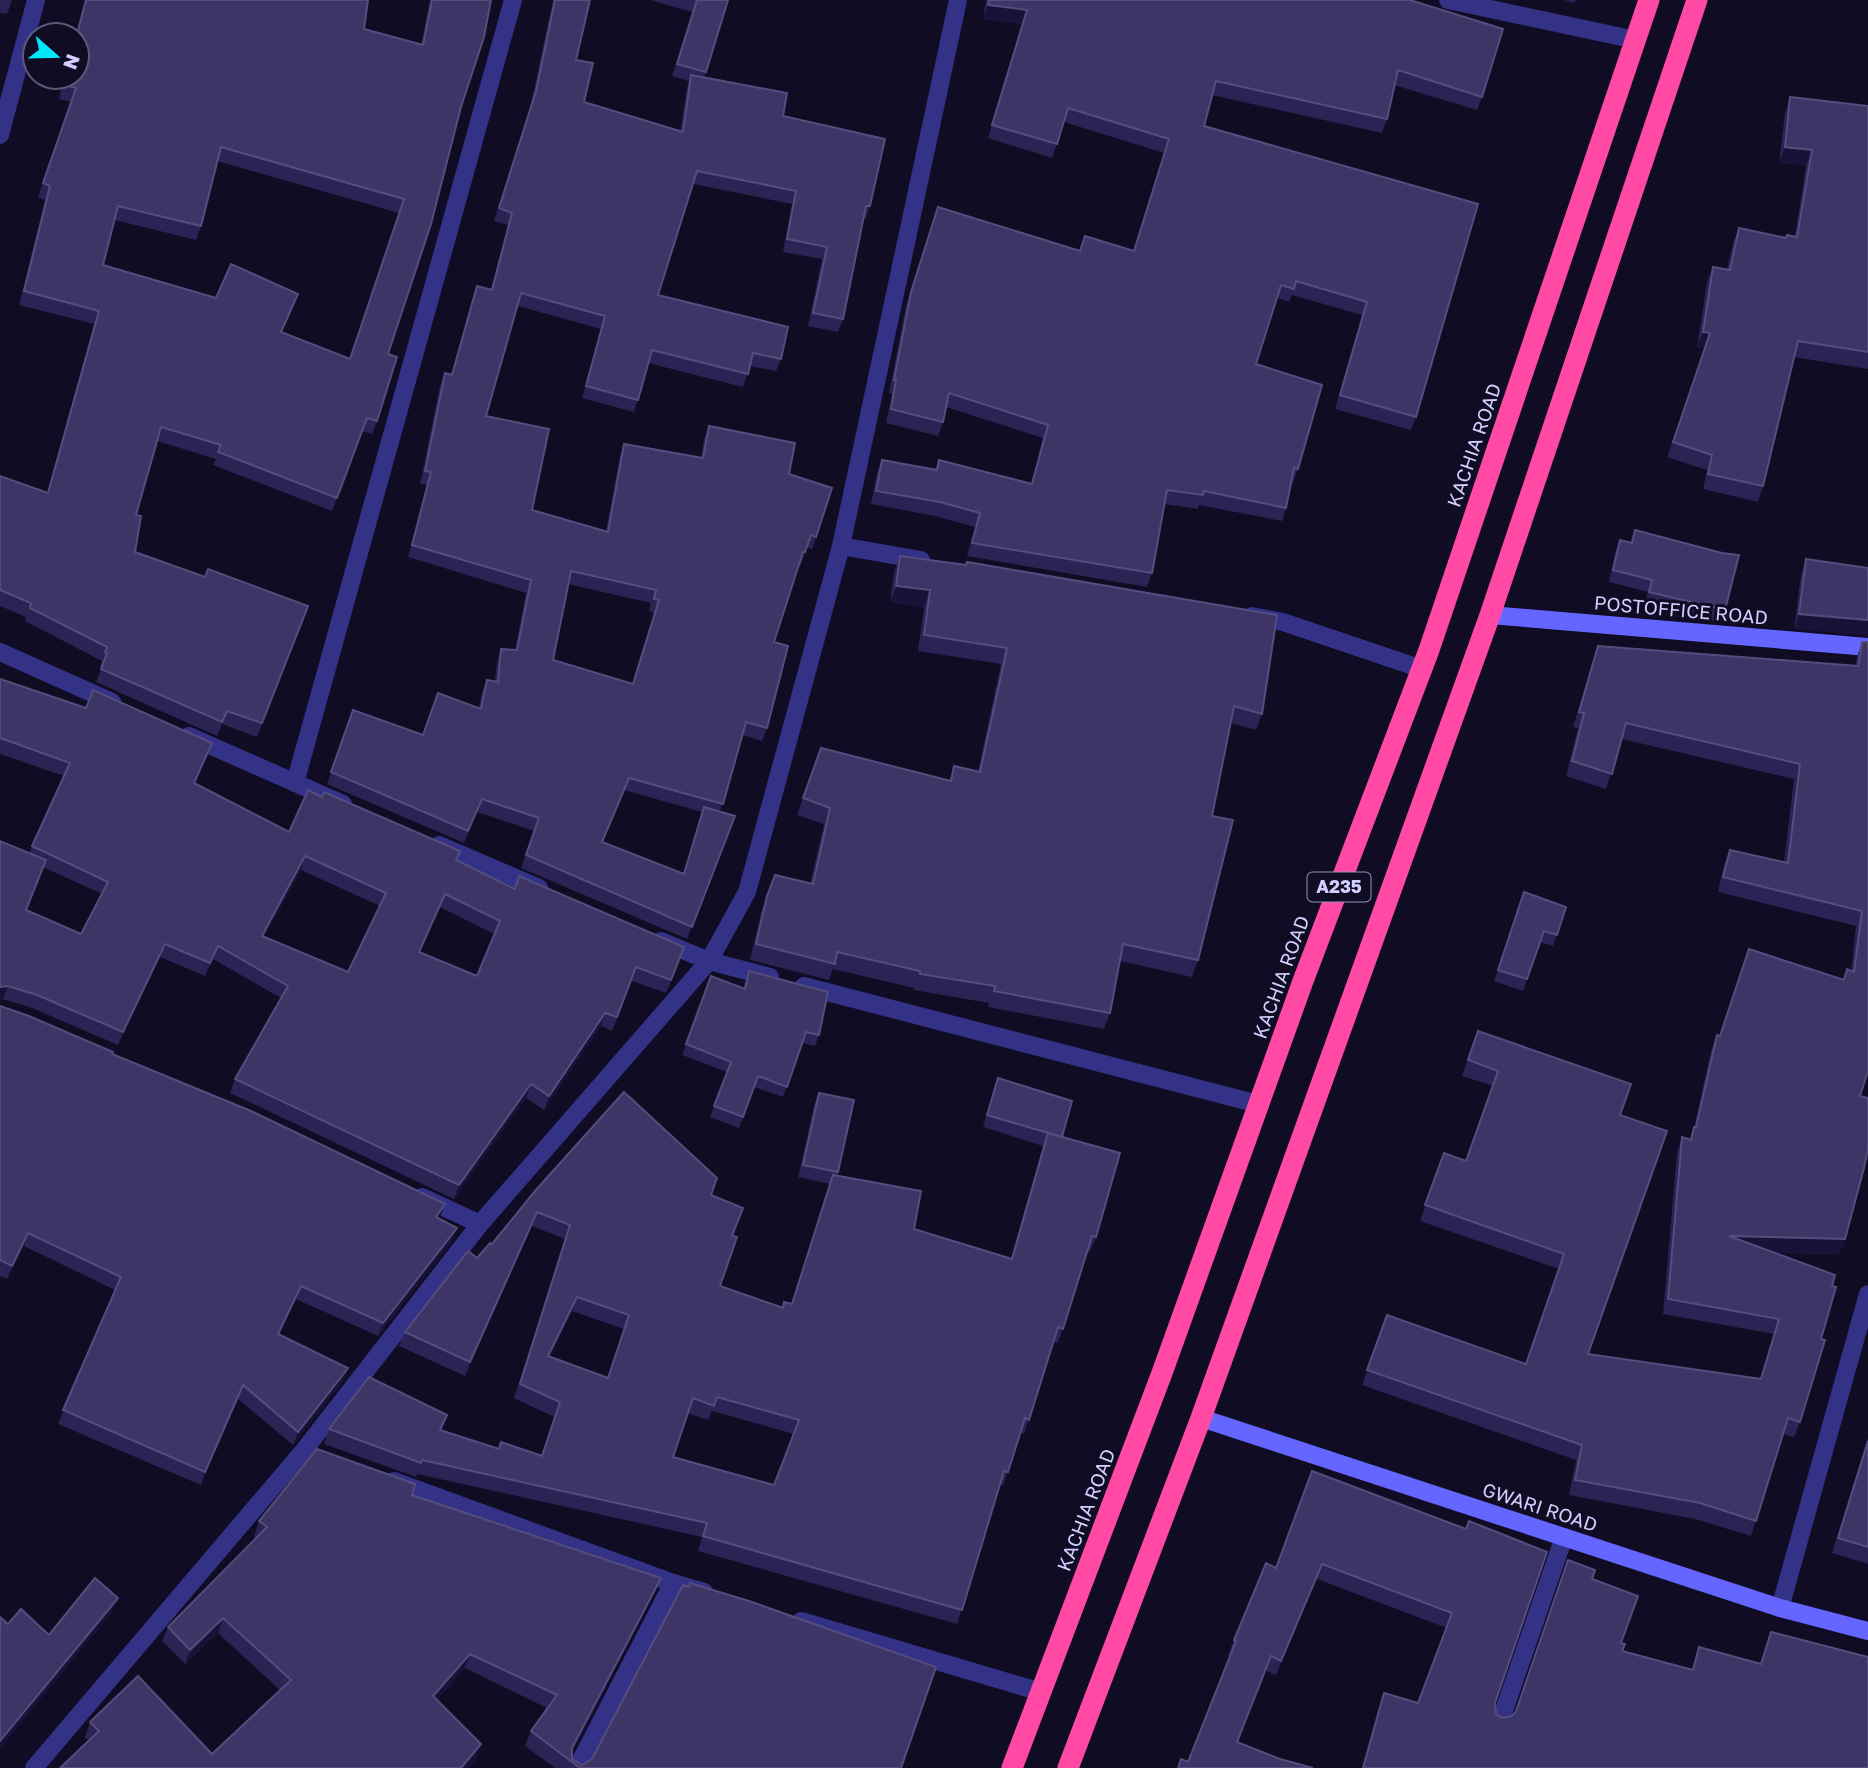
<svg xmlns="http://www.w3.org/2000/svg" width="1868" height="1768" font-family="'Golos Text',sans-serif">
  <rect width="100%" height="100%" fill="#0f0c23"/>
  <g fill="none" stroke-linecap="round" stroke-linejoin="round">
    <!-- street -->
    <g stroke="#333286" stroke-width="18">
      <path d="M1448 0 1636 40"/>
      <path d="M0 135 36 0"/>
      <path d="M841 546 921 560"/>
      <path d="M1252 616 1283 622 1422 669"/>
      <path d="M0 652 112 702"/>
      <path d="M189 736 343 804"/>
      <path d="M295 783 513 0"/>
      <path d="M439 845 539 888"/>
      <path d="M661 941 709 961 770 977"/>
      <path d="M804 986 1258 1104"/>
      <path d="M422 1197 480 1224"/>
      <path d="M394 1481 673 1583 704 1592"/>
      <path d="M1780 1608 1868 1294"/>
      <path d="M801 1621 1041 1692"/>
      <path d="M1500 1722 1564 1537"/>
      <path d="M34 1768 305 1449 480 1224 709 961 747 892 841 546 958 0"/>
      <path d="M577 1768 673 1583"/>
    </g>
    <!-- secondary -->
    <g stroke="#6565ff" stroke-width="18">
      <path d="M1490 615 1868 647"/>
      <path d="M1201 1418 1780 1608 1868 1631"/>
    </g>
    <!-- highway -->
    <g stroke="#ff49a5" stroke-width="21">
      <path d="M1012 1768 1162 1373 1303 981 1429 650 1649 0"/>
      <path d="M1068 1768 1201 1418 1490 615 1697 0"/>
    </g>
  </g>
  <!-- wall -->
  <g fill="#2b2353" fill-rule="evenodd">
    <path d="M0 0H12L7 14 0 13Z"/>
    <path d="M85 0 364 29 421 45 430 0H491L461 107 388 354 377 421 372 434 362 431 332 511 213 465 216 459 157 441 136 515 135 552 205 577 308 606 257 737 222 724 217 736 96 682 102 667 100 666 102 661 25 621 26 617 0 606V476L47 493 94 324 19 305 45 200 38 197 71 102 59 99 64 77H77V35H75ZM217 161 399 213 350 359 282 332 298 294 216 298 103 265 115 220 196 240 201 226Z"/>
    <path d="M553 0H590L576 60 584 102 680 131 687 88 689 81 672 76 692 12 650 0H728L704 78 783 116 870 206 866 219 864 218 843 319 838 332 808 326 822 259 783 252 792 204 693 184 658 295 781 359 776 371 750 366 743 387 648 363 634 412 582 398 601 329 518 306 486 416 532 510 606 531 620 456 624 444 701 458 704 439 709 426 789 474 816 537 812 549 807 547 801 565 799 564 774 642 767 728 762 741 742 735 720 811 735 816 687 939 521 868 534 831 477 812 464 843 327 784 353 710 423 735 479 708 482 692 487 680 495 681 497 662 501 649 515 650 526 593 408 557 427 485 420 484 440 386 445 373 451 375 477 286 491 290 508 225 494 221 531 104ZM568 584 651 603 649 611 654 613 632 684 553 660ZM624 790 702 812 683 874 602 842Z"/>
    <path d="M986 0H1410L1482 97 1477 110 1394 85 1387 119 1382 133 1212 95 1204 126 1478 204 1416 417 1411 430 1335 409 1362 315 1292 295 1289 302 1277 298 1256 364 1298 469 1293 483 1291 482 1286 508 1282 521 1199 505 1198 509 1164 504 1152 573 1147 587 967 556 975 527 935 516 871 504 877 473 882 460 935 470 939 460 1031 484 1043 438 946 407 943 422 938 436 886 423 892 394 889 393 906 306 938 207 1080 251H1134L1164 153 1064 122 1052 158 988 138 1022 24 983 19Z"/>
    <path d="M1564 0H1576L1574 3Z"/>
    <path d="M1790 97 1868 106V369L1794 357 1763 486 1758 502 1703 489 1707 470 1667 457 1705 348 1697 347 1707 282 1713 267 1727 269 1733 243 1739 228 1786 238 1795 236 1806 165 1779 163 1785 113Z"/>
    <path d="M1635 530 1725 610 1721 623 1645 604 1648 592 1609 582 1615 553 1620 540 1630 543Z"/>
    <path d="M900 556 1262 714 1256 730 1231 723 1212 816 1198 960 1192 977 1120 961 1110 1013 1104 1029 988 1007 989 1003 914 990V988L833 969 829 980 750 960 761 913 775 875 810 884 824 824 797 815 821 748 949 781 954 766 978 771 1001 664 918 651 924 607 890 602 894 572Z"/>
    <path d="M1806 559 1868 568 1794 629 1801 575Z"/>
    <path d="M1862 642H1868L1860 1096 1845 1239 1839 1254 1774 1253 1821 1339 1800 1422 1794 1437 1783 1434 1751 1536 1695 1519 1569 1495 1576 1460 1362 1385 1387 1315 1526 1364 1559 1269 1420 1221 1444 1153 1466 1161 1493 1086 1462 1076 1478 1031 1620 1115 1588 1354 1760 1379 1774 1334 1663 1314 1677 1152 1682 1137 1690 1139 1694 1128 1711 1051 1717 1035 1720 1036 1843 980 1851 971 1856 926 1718 892 1724 865 1730 850 1784 862 1794 779 1622 739 1606 789 1566 776 1578 728 1573 727 1593 661 1598 646 1855 666 1857 657Z"/>
    <path d="M0 679 86 708 212 743 195 784 289 832 457 860 514 889 679 961 666 993 632 981 612 1031 601 1026 544 1110 526 1098 454 1199 230 1093 235 1079 281 998 213 959 205 976 160 957 118 1045 32 1008 3 999 0 1000V841L29 853 64 776 0 754ZM43 867 102 894 81 934 26 910ZM301 870 380 906 348 972 264 937ZM440 907 494 934 477 976 420 952Z"/>
    <path d="M1524 892 1566 907 1553 946 1540 942 1523 991 1494 981Z"/>
    <path d="M749 971 819 1035 815 1046 802 1043 783 1097 754 1087 739 1128 710 1117 727 1072 682 1055 711 976 743 988Z"/>
    <path d="M0 1006 112 1054 440 1219 452 1241 378 1336 296 1299 279 1334 348 1368 343 1381 293 1445 238 1399 201 1485 58 1424 115 1290 24 1246 7 1279 0 1276Z"/>
    <path d="M998 1078 1062 1137 1096 1237 1090 1252 1087 1251 1058 1343 1053 1342 1024 1434 1020 1433 1003 1486 1000 1485 957 1624 698 1551 702 1537 417 1474 416 1477 324 1444 329 1429 441 1430 499 1449 542 1456 554 1417 514 1398 565 1239 532 1226 465 1376 399 1346 405 1332 477 1258 492 1244 535 1191 711 1195 733 1236 720 1286 782 1308 784 1302 792 1304 830 1184 798 1177 814 1106 819 1093 838 1172 837 1176 914 1229 1011 1258 1043 1146 983 1127ZM572 1311 624 1329 607 1378 550 1356ZM712 1411 794 1434 774 1485 673 1457 688 1413 708 1420Z"/>
    <path d="M1868 1438V1564L1832 1553Z"/>
    <path d="M412 1495 655 1592 572 1752V1759L582 1765 901 1768H555L525 1746 531 1731 547 1708 465 1668 437 1700 476 1759 468 1768H60L88 1740 85 1737 90 1722 212 1754 280 1690 218 1633 185 1664 162 1641 168 1627 256 1538 254 1536 259 1521Z"/>
    <path d="M1466 1529 1496 1714 1502 1718 1512 1716 1516 1712 1592 1579 1621 1643 1622 1651 1692 1670 1699 1647 1760 1664 1771 1632 1868 1768H1362L1379 1708 1384 1693 1418 1703 1447 1628 1317 1579 1276 1675 1228 1655 1234 1640 1276 1568Z"/>
  </g>
  <!-- shaded-wall -->
  <g fill="#181238">
    <path d="M988 5 1027 10 1022 24 983 19Z"/>
    <path d="M1785 147 1812 150 1806 165 1779 163Z"/>
    <path d="M1703 332 1710 333 1705 348 1697 347Z"/>
    <path d="M896 586 930 590 924 607 890 602Z"/>
    <path d="M1799 614 1868 620V636L1794 629Z"/>
    <path d="M212 743 207 757 189 797 194 783Z"/>
    <path d="M305 856 301 870 257 950 262 936Z"/>
    <path d="M445 894 440 907 414 965 419 952Z"/>
    <path d="M165 944 160 957 118 1045 123 1032Z"/>
    <path d="M8 986 3 999 0 1000V987Z"/>
    <path d="M605 1013 601 1026 544 1110 549 1096Z"/>
    <path d="M531 1084 526 1098 454 1199 459 1185Z"/>
    <path d="M445 1204 440 1218 431 1230 436 1217Z"/>
    <path d="M537 1212 532 1226 465 1376 470 1362Z"/>
    <path d="M457 1228 452 1241 378 1336 383 1323Z"/>
    <path d="M28 1233 24 1246 7 1279 12 1266Z"/>
    <path d="M1729 1236 1845 1239 1839 1254 1723 1252Z"/>
    <path d="M301 1286 296 1299 273 1347 278 1334Z"/>
    <path d="M577 1297 572 1311 543 1370 548 1356Z"/>
    <path d="M348 1368 343 1381 293 1445 298 1432Z"/>
    <path d="M243 1385 238 1399 201 1485 205 1472Z"/>
    <path d="M1322 1564 1317 1579 1276 1675 1281 1661Z"/>
    <path d="M661 1578 655 1592 567 1763 572 1748Z"/>
    <path d="M118 1598 113 1611 0 1749V1741Z"/>
    <path d="M223 1618 218 1633 185 1664 190 1650Z"/>
    <path d="M470 1654 465 1668 428 1711 433 1696Z"/>
    <path d="M481 1744 476 1759 468 1768H461Z"/>
  </g>
  <!-- building -->
  <g fill="#3d3565" stroke="#544d7e" stroke-width="2" fill-rule="evenodd">
    <path d="M86 0H368L364 29 423 45 432 0H491L484 37 461 107 431 224 388 354 397 357 377 421 367 418 337 498 218 452 221 445 161 427 136 515 141 516 135 552 205 577 208 569 308 606 262 723 227 711 222 722 101 669 107 653 105 652 107 647 30 608 31 603 0 590V476L48 493 99 311 24 291 50 186 43 183 76 88 64 85 66 77H77V35ZM221 147 404 199 350 359 281 332 298 294 231 264 216 298 103 265 118 206 201 226Z"/>
    <path d="M555 0H590L576 60 593 63 584 102 683 132 691 75 787 93 783 116 885 139 870 206H866L843 319 813 313 827 247 787 239 796 191 697 171 658 295 788 327 781 359 753 353 748 374 652 350 638 400 586 386 605 316 521 293 486 416 549 429 532 510 608 532 624 444 703 458 709 426 795 443 789 474 832 488 816 537 811 535 805 552H803L774 642 788 646 767 728 746 722 723 804 629 778 602 842 684 874 704 807 735 816 692 927 526 855 539 818 482 799 468 831 331 772 353 710 423 735 438 693 481 709 487 680 498 682 501 649 517 650 531 580 412 545 431 472 425 471 445 373 452 375 477 286 492 290 512 213 499 208 536 91ZM571 571 656 590 654 599 659 600 633 684 553 660Z"/>
    <path d="M697 0H728L706 72 677 64Z"/>
    <path d="M989 0H1410L1503 29 1482 97 1398 70 1387 119 1216 81 1204 126 1478 204 1416 417 1340 395 1367 302 1296 281 1294 289 1281 285 1256 364 1322 385 1298 469 1294 468 1286 508 1204 491 1203 495 1167 490 1152 573 972 543 980 513 940 502 876 491 882 460 937 470 939 460 1032 484 1048 425 949 393 943 422 891 409 896 380H894L911 292 938 207 1080 251 1085 236 1134 251 1169 139 1068 108 1057 144 992 125 1027 10 988 5Z"/>
    <path d="M1790 97 1868 106V352L1798 341 1763 486 1708 474 1712 455 1673 442 1710 333 1703 332 1713 267 1730 270 1739 228 1786 238 1787 235 1797 237 1812 150 1785 147Z"/>
    <path d="M1635 530 1722 553 1739 555 1725 610 1649 592 1652 580 1613 570 1620 540 1632 543Z"/>
    <path d="M900 556 966 565 967 562 1277 615 1262 714 1234 706 1212 816 1233 820 1198 960 1123 944 1110 1013 994 991 995 986 920 974V971L837 952 835 964 756 944 767 896 775 875 813 884 830 808 803 798 821 748 951 781 954 766 980 772 1007 648 924 635 930 590 896 586Z"/>
    <path d="M1806 559 1868 568V620L1799 614Z"/>
    <path d="M1862 642H1868V1071L1860 1096 1868 1098V1149L1864 1168 1845 1239 1729 1236 1835 1275 1832 1286 1836 1287 1821 1339 1825 1340 1800 1422 1788 1418 1756 1521 1700 1503 1575 1480 1582 1445 1367 1370 1387 1315 1526 1364 1564 1254 1425 1205 1444 1153 1466 1161 1498 1071 1468 1060 1478 1031 1631 1084 1620 1115 1667 1131 1588 1354 1761 1379 1779 1319 1668 1299 1682 1137 1691 1140 1694 1127H1696L1717 1035 1720 1036 1749 949 1844 980 1847 969 1854 972 1862 911 1723 877 1730 850 1788 863 1800 764 1626 723 1612 774 1572 761 1584 713 1579 712 1598 646 1858 666Z"/>
    <path d="M0 679 86 708 93 690 212 743 194 783 289 832 308 790 322 797 324 792 460 851 456 860 515 889 519 876 684 947 671 980 636 967 617 1017 605 1013 549 1096 531 1084 459 1185 235 1079 288 986 218 946 210 963 165 944 123 1032 37 995 8 986 0 987V841L46 860 26 910 81 934 108 882 32 846 70 763 0 738ZM305 856 386 893 348 972 262 936ZM445 894 500 921 477 976 419 952Z"/>
    <path d="M1524 892 1566 907 1557 935 1544 931 1527 979 1498 970Z"/>
    <path d="M749 971 828 992 819 1035 806 1032 787 1087 758 1076 743 1117 714 1106 731 1062 686 1044 711 976 745 989Z"/>
    <path d="M0 1006 29 1016 113 1052 112 1054 251 1111 445 1204 436 1217 457 1228 383 1323 301 1286 278 1334 348 1368 298 1432 243 1385 205 1472 63 1410 121 1277 28 1233 12 1266 0 1260Z"/>
    <path d="M998 1078 1072 1101 1062 1137 987 1115Z"/>
    <path d="M624 1092 717 1178 711 1195 743 1208 732 1236 737 1237 720 1286 783 1308 784 1302 792 1304 833 1175 921 1191 914 1229 1012 1259 1048 1133 1120 1153 1096 1237 1092 1236 1063 1329 1058 1327 1029 1420 1025 1418 1008 1472 1004 1471 962 1610 703 1536 707 1523 422 1460 421 1463 329 1429 369 1377 447 1415 440 1430 499 1449 501 1442 542 1456 560 1402 520 1384 570 1225 537 1212 470 1362 405 1332 468 1251 477 1258 490 1243 492 1244 535 1191ZM577 1297 629 1315 608 1378 548 1356ZM717 1397 799 1420 774 1485 673 1457 693 1398 714 1406Z"/>
    <path d="M819 1093 854 1100 838 1172 803 1165Z"/>
    <path d="M1868 1441V1547L1838 1538Z"/>
    <path d="M317 1449 415 1484 412 1495 661 1578 572 1748V1759L582 1765 592 1759 683 1585 689 1587 690 1583 749 1601 936 1667 901 1768H580L531 1731 557 1695 470 1654 433 1696 481 1744 461 1768H60L99 1731 90 1722 138 1676 212 1754 291 1680 223 1618 190 1650 168 1627 267 1527 259 1521Z"/>
    <path d="M1312 1471 1466 1529 1469 1521 1547 1552 1495 1703 1496 1714 1502 1718 1512 1716 1516 1711 1568 1560 1595 1570 1592 1579 1638 1596 1621 1643 1625 1644 1622 1651 1693 1670 1699 1647 1761 1664 1771 1632 1868 1657V1768H1363L1384 1693 1418 1703 1452 1613 1322 1564 1281 1661 1271 1656 1237 1742 1280 1759 1313 1768H1178L1181 1759 1188 1762 1236 1641 1234 1640 1266 1563 1276 1568Z"/>
    <path d="M95 1578 118 1598 0 1741V1617L8 1624 21 1609 49 1635Z"/>
  </g>
  <g text-anchor="middle" stroke-width="6" stroke-linejoin="round" paint-order="stroke">
    <!-- shield labels -->
    <rect fill="#0f0c23" stroke="#9894bd" stroke-width="2" x="1307.5" y="872.5" width="63" height="29" rx="5"/>
    <g font-size="18" font-weight="bold" fill="#d2ceff">
      <text x="1339" y="893">A235</text>
    </g>
    <!-- street labels -->
    <g font-size="19" fill="#d2ceff" stroke="#0f0c23">
      <text transform="translate(1474 445) rotate(-71)" y="7">KACHIA ROAD</text>
      <text transform="translate(1681 610) rotate(5)" y="7">POSTOFFICE ROAD</text>
      <text transform="translate(1281 977) rotate(-70)" y="7">KACHIA ROAD</text>
      <text transform="translate(1540 1507) rotate(18)" y="7">GWARI ROAD</text>
      <text transform="translate(1086 1510) rotate(-69)" y="7">KACHIA ROAD</text>
    </g>
  </g>
  <!-- north arrow -->
  <g transform="translate(56 56) rotate(110)"><circle r="33" fill="#0f0c23" stroke="#5d5a7b" stroke-width="2"/>
  <path d="M0-5L12 26L0 18L-12 26Z" fill="#00e7f9"/>
  <text y="-10" font-size="19" font-weight="bold" text-anchor="middle" fill="#d2ceff">N</text>
  </g>
</svg>
